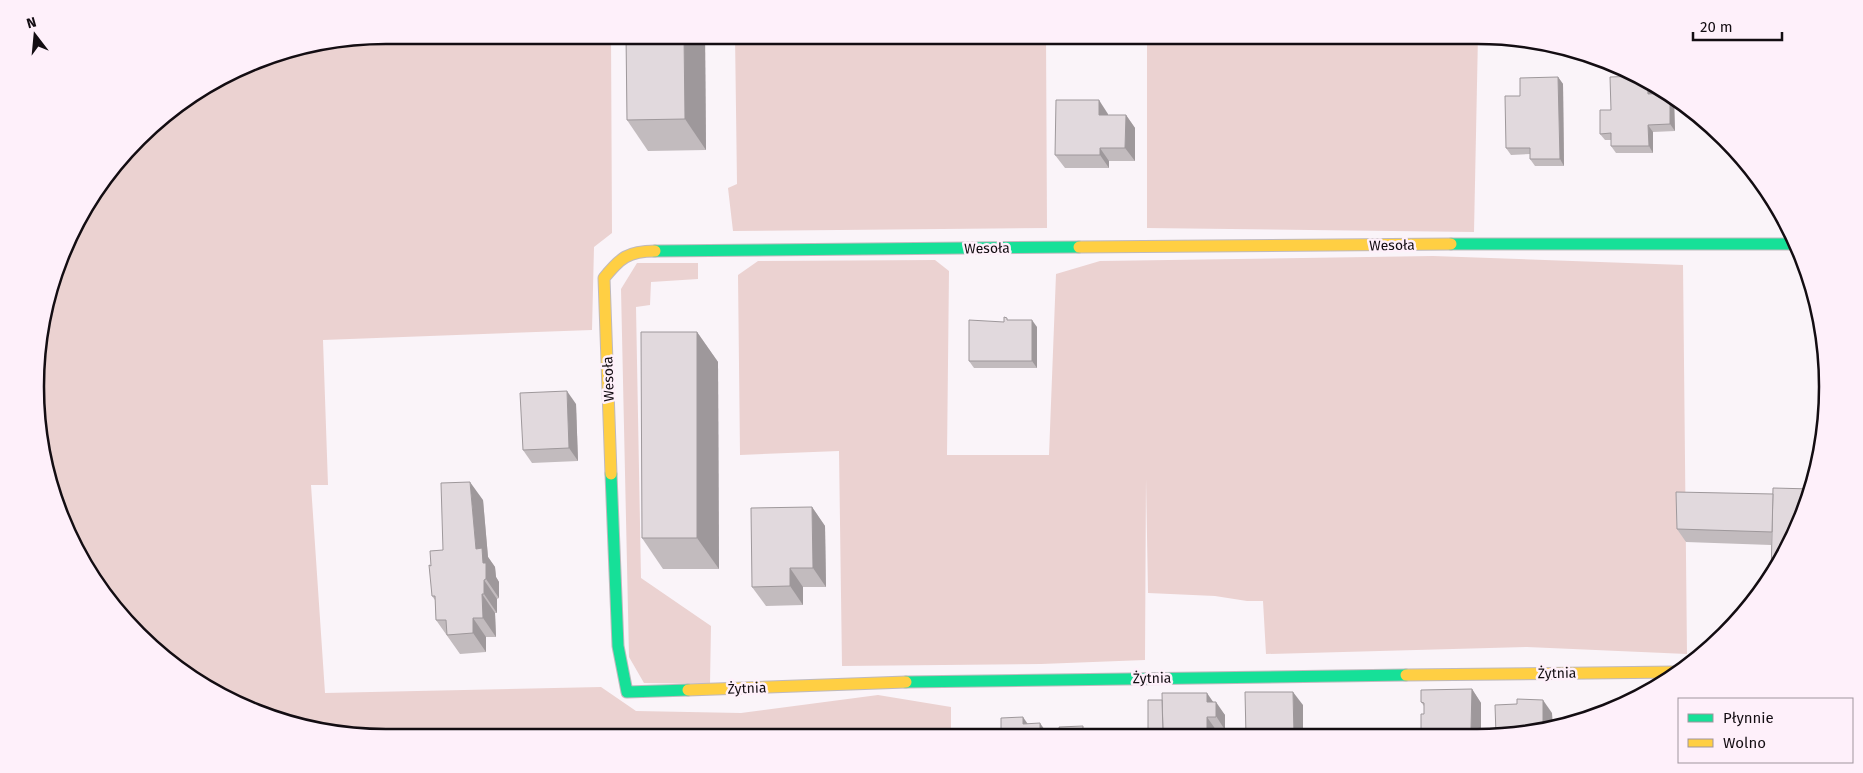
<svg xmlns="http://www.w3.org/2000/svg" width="1863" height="773" font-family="'Fira Sans',sans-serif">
  <rect width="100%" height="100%" fill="#faf4f9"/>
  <!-- green -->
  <g fill="#ebd2d1">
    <path d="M387 35H611L612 233 594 247 592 330 323 340 328 485H311L325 693 601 687 636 711 741 713 878 695 951 707V736L387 738 274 719 173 666 94 582 62 521 42 455 38 340 54 273 82 211 155 122 211 82 273 54Z"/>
    <path d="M735 35H1046L1047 228 733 231 728 188 737 184Z"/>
    <path d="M1147 35H1478L1474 232 1147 228Z"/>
    <path d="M1433 256 1683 265 1687 654 1527 647 1266 654 1263 601H1247L1215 596 1148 593 1146 478 1145 660 1041 664 842 666 839 451 740 455 738 275 758 261 935 260 949 271 947 455H1049L1056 274 1100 261Z"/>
    <path d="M637 263H698V279L651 282 650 305 636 307 641 578 711 626 710 684 644 683 629 657 621 289Z"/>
  </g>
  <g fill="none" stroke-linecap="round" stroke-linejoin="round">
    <!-- fast casing -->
    <g stroke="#bfb9bd" stroke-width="13">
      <g id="fast">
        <path d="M1451 244H1797"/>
        <path d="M655 251 1079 247"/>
        <path d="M611 474 618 646 627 692 688 690"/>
        <path d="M906 682 1406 675"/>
      </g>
    </g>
    <!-- slow casing -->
    <g stroke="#bfb9bd" stroke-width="13">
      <g id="slow">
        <path d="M1079 247 1451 244"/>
        <path d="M611 474 604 278C620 258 628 251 655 251"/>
        <path d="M1406 675 1676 672"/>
        <path d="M688 690 906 682"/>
      </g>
    </g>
    <!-- fast -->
    <use href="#fast" stroke="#16e098" stroke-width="11"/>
    <!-- slow -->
    <use href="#slow" stroke="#ffcf43" stroke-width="11"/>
  </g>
  <!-- wall -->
  <g fill="#c2bbbe">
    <path d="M626 35H705L706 150 648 151 627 120Z"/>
    <path d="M1638 76 1652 82V94L1674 100 1675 131 1653 132V153H1616L1611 146V140H1605L1600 134 1611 110Z"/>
    <path d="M1558 77 1563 84 1564 166H1535L1530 159V154L1511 155 1506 148Z"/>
    <path d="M1108 114V115H1126L1135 128V161H1109V168H1065L1055 155Z"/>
    <path d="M1009 320 1037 327V368H974L969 361 1004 322Z"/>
    <path d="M697 332 718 362 719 569H663L642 538Z"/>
    <path d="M576 404 578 461 532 463 523 450Z"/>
    <path d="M1773 494 1771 545 1686 542 1677 529Z"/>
    <path d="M483 500 488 557 495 567 496 577 499 582V598L497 599V613H495L496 637H486V652L460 654 436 620 435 600 432 596 431 566 443 550Z"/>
    <path d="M812 507 825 526 826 587H803V605L766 606 752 587Z"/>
    <path d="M1472 689 1481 703V735H1425L1421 729 1424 714V706L1421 702Z"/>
    <path d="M1213 702 1225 715V730H1216V736H1148Z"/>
  </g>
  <!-- shaded-wall -->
  <g fill="#9e989b">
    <path d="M684 35H705L706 150 685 119Z"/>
    <path d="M1558 77 1563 84 1564 166 1560 159Z"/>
    <path d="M1647 80 1652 82V100L1648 94Z"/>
    <path d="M1670 95 1674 100 1675 131 1670 124Z"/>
    <path d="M1099 100 1108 114V128L1099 115Z"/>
    <path d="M1126 115 1135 128V161L1125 148Z"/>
    <path d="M1648 125 1653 132V153L1649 146Z"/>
    <path d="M1100 148 1109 161V168L1100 155Z"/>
    <path d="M1032 320 1037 327V368L1032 361Z"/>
    <path d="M697 332 718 362 719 569 697 538Z"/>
    <path d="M567 391 576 404 578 461 569 448Z"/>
    <path d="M470 482 483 500 488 557 495 567 496 577 499 582V598L486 579 483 563 476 549Z"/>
    <path d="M812 507 825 526 826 587 813 568Z"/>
    <path d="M790 568 803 587V605L790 586Z"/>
    <path d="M484 580 497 599V613L484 594Z"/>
    <path d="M482 594 495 613 496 637 483 618Z"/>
    <path d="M473 618 486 637V652L473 633Z"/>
    <path d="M1472 689 1481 703V735H1475L1471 729Z"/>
    <path d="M1293 692 1303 705V736H1294Z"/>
    <path d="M1207 693 1216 706V702L1225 715V730L1207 702Z"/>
    <path d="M1543 700 1552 713 1553 726 1543 729Z"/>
    <path d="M1023 717 1036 736 1023 724Z"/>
    <path d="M1207 717 1216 730V736H1209L1207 733Z"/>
    <path d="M1040 723 1049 736H1040Z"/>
    <path d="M1092 730 1097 736H1092Z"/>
  </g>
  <!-- building -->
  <g fill="#e1d9dd" stroke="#9e989b">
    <path d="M626 35H684L685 119 627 120Z"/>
    <path d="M1638 76 1647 80 1648 94 1668 93 1670 95V124L1648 125 1649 146H1611V133L1600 134V110H1611L1610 77Z"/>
    <path d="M1558 77 1560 159H1530V148H1506L1505 96H1520V78Z"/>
    <path d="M1056 100H1099V115H1126L1125 148H1100V155H1055Z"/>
    <path d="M1004 317 1007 318V320H1032V361H969V320L1004 322Z"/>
    <path d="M641 332H697V538H642Z"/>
    <path d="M567 391 569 448 523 450 520 393Z"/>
    <path d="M470 482 476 549 482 548 483 563H486V579L484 580V594H482L483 618H473V633L447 635 446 620H436L435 596H432L429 565 431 566 430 551 443 550 441 483Z"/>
    <path d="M1773 488 1812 489 1809 499 1771 578Z"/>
    <path d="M1676 492 1773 494 1772 532 1677 529Z"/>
    <path d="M812 507 813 568H790V586L752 587 751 508Z"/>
    <path d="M1472 689 1471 729H1421V714H1424V703L1421 702V690Z"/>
    <path d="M1245 692H1293L1294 736H1246Z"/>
    <path d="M1162 693H1207V702H1216V717H1207V733H1190V736H1178V733H1163Z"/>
    <path d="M1517 699 1543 700V729L1523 735H1496L1495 705 1517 704Z"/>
    <path d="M1627 699H1636L1632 702 1627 703Z"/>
    <path d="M1148 700H1162L1163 733 1165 736H1148Z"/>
    <path d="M1023 717V724L1040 723V736H987V731H1001V718Z"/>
    <path d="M1083 726V730H1092V736H1044V733H1060L1059 727Z"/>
  </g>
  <g text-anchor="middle" stroke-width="5" stroke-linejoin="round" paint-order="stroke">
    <!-- street labels -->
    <g font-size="14" fill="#130d12" stroke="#fef0fa">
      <text transform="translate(1392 245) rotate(-1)" y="5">Wesoła</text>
      <text transform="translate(987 248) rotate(-1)" y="5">Wesoła</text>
      <text transform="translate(608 379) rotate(-92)" y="5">Wesoła</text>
      <text transform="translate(1557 673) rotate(-1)" y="5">Żytnia</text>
      <text transform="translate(1152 678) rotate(-1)" y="5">Żytnia</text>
      <text transform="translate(747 688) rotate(-2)" y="5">Żytnia</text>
    </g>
  </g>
  <!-- crop -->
  <path d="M0 0H1863V773H0ZM386 44H1477A342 342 0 0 1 1819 386V387A342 342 0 0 1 1477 729H386A342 342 0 0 1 44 387V386A342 342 0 0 1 386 44Z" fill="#fef0fa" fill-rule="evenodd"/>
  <path fill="none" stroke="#130d12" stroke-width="2.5" d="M386 44H1477A342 342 0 0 1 1819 386V387A342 342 0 0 1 1477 729H386A342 342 0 0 1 44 387V386A342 342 0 0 1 386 44Z"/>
  <!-- legend -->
  <rect x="1678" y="698" width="175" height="65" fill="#fef0fa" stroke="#a0959d"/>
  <rect x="1688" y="714" width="25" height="8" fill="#16e098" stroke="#a0959d"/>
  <text x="1723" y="723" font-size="15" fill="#130d12">Płynnie</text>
  <rect x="1688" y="739" width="25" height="8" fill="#ffcf43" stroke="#a0959d"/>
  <text x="1723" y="748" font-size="15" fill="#130d12">Wolno</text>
  <!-- north arrow -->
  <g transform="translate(35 35) rotate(344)" stroke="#fef0fa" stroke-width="4" paint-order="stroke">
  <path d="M0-4L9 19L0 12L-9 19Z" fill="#130d12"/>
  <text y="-8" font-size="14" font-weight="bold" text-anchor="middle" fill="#130d12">N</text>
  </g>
  <!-- scale -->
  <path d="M1693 32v8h89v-8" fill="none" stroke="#130d12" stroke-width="2.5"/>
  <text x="1700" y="32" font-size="15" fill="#130d12" stroke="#fef0fa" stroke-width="4" paint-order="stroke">20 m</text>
</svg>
